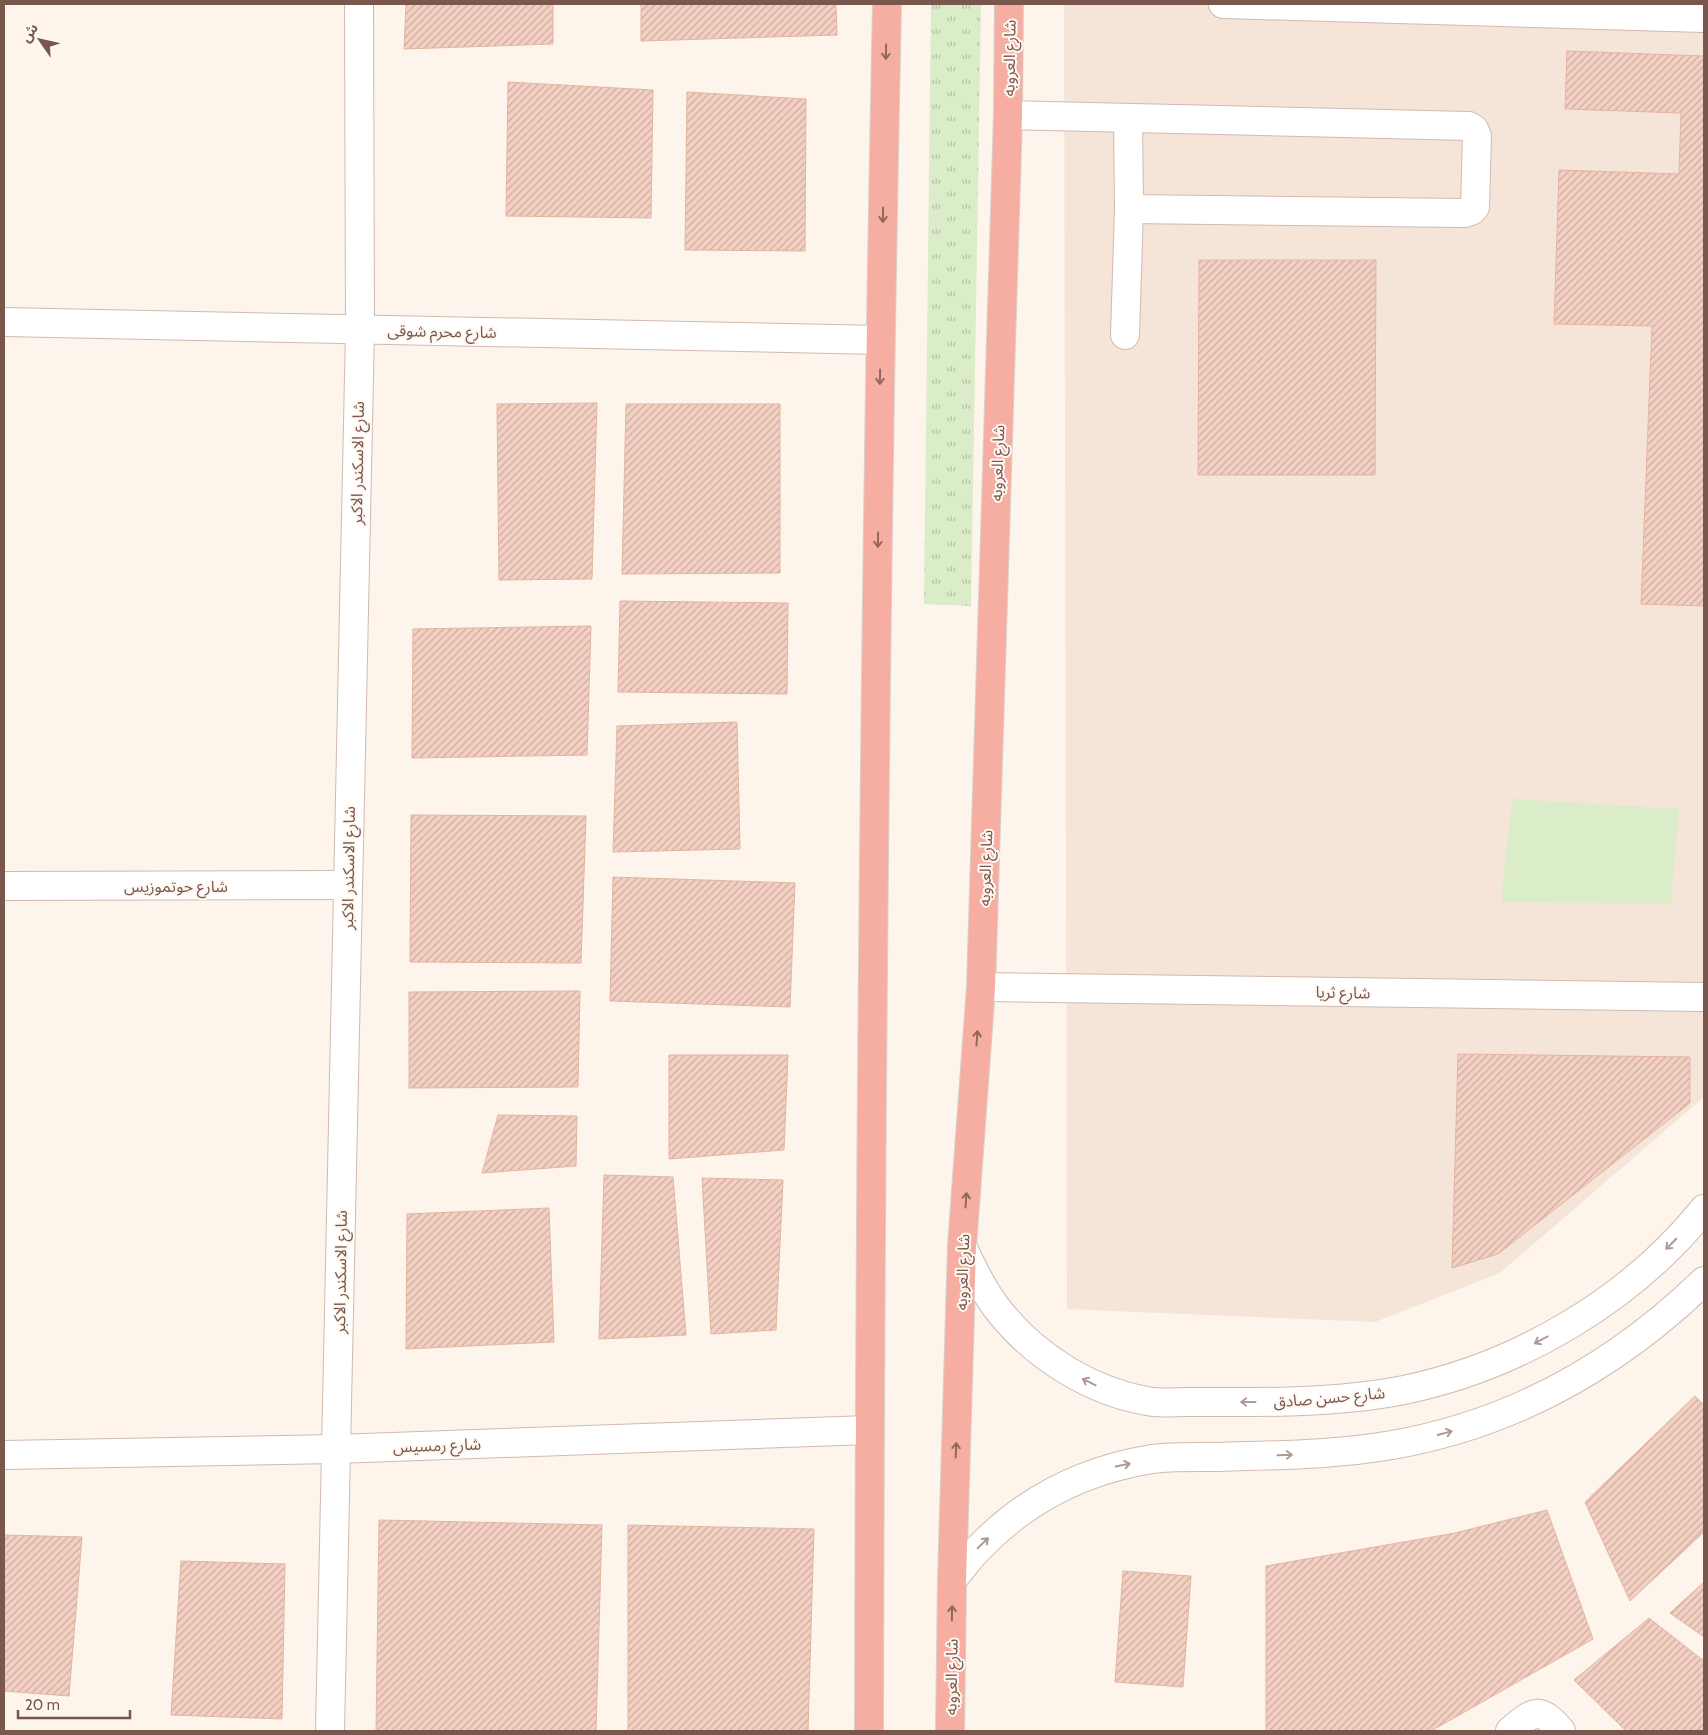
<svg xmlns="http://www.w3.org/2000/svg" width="1708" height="1735" font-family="Cabin,'Noto Sans Arabic',sans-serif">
  <defs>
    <pattern id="grass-tufts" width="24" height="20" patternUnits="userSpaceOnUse" patternTransform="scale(1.25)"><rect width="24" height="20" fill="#daecc8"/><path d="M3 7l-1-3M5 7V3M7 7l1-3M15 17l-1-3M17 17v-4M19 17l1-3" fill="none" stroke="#b6c2a5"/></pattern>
    <pattern id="building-hatch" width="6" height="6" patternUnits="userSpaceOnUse" patternTransform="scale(1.25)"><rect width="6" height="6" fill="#f3d0c2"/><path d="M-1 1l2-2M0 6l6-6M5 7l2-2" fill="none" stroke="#caaca0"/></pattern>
  </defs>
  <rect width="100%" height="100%" fill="#fdf4eb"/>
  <!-- residential -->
  <path fill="#f5e5d9" d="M1064 4H1704V1097L1500 1273 1375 1322 1067 1309Z"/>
  <!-- grass -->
  <path fill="url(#grass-tufts)" d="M931 4H981L971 606 924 604Z"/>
  <!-- garden -->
  <path fill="#daecc8" d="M1512 799 1679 809 1671 904 1501 902Z"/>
  <!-- building -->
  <g fill="url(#building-hatch)" stroke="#e6b4a2">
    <path d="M406 4H553V44L404 49Z"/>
    <path d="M641 4H836L837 35 641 41Z"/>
    <path d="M1567 51 1704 56V606L1641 604 1652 326 1554 324 1559 170 1679 174 1681 113 1565 109Z"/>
    <path d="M508 82 653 90 651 218 506 216Z"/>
    <path d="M687 92 806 99 805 251 685 250Z"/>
    <path d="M1199 260H1376L1375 475H1198Z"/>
    <path d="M597 403 592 579 499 580 497 404Z"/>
    <path d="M626 404H780V573L622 574Z"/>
    <path d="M620 601 788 603 787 694 618 692Z"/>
    <path d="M591 626 587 755 412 758 413 629Z"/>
    <path d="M737 722 740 849 613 852 617 726Z"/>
    <path d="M411 815 586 816 581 963 410 962Z"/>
    <path d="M613 877 795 883 790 1007 610 1001Z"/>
    <path d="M580 991 578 1087 409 1088V992Z"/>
    <path d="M1458 1054 1690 1057V1103L1498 1254 1452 1268Z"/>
    <path d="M669 1055H788L784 1150 669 1159Z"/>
    <path d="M498 1115 577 1116 576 1166 482 1173Z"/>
    <path d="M604 1175 673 1177 686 1335 599 1339Z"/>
    <path d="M702 1178 783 1180 776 1330 711 1334Z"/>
    <path d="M549 1208 554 1342 406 1349 407 1214Z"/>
    <path d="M1695 1396 1704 1405V1532L1630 1601 1585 1502Z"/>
    <path d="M1547 1510 1593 1639 1431 1731H1266V1566L1455 1533Z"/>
    <path d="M379 1520 602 1525 596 1731H376Z"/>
    <path d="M628 1525 814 1529 808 1731H628Z"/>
    <path d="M4 1535 82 1537 69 1696 4 1691Z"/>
    <path d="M181 1561 285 1564 282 1719 171 1715Z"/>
    <path d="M1123 1571 1191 1576 1183 1687 1115 1682Z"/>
    <path d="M1704 1582V1637L1670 1613Z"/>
    <path d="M1649 1618 1704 1661V1731H1626L1574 1680Z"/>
  </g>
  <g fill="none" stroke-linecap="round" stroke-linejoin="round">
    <!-- minor casing -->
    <g stroke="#d0baaf" stroke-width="30">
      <g id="minor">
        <path d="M1223 4 1704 18"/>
        <path d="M1008 115 1469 126 1474 129 1477 136 1475 207 1471 211 1465 213 1129 209"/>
        <path d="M4 322 880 340"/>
        <path d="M1125 335 1129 209 1128 118"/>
        <path d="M4 886 348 885"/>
        <path d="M981 987 1704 997"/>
        <path d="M962 1246C972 1267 982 1288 996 1307 1033 1356 1092 1393 1153 1402 1164 1403 1176 1402 1187 1402 1209 1402 1231 1402 1253 1402 1303 1402 1354 1400 1404 1390 1519 1366 1631 1300 1704 1209"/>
        <path d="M4 1455 336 1449 869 1430"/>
        <path d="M952 1580C961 1570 969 1558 979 1548 1027 1498 1084 1470 1152 1459 1173 1456 1197 1457 1219 1457 1277 1455 1335 1455 1392 1445 1513 1424 1616 1366 1704 1281"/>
        <path d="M330 1731 360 330 359 4"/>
        <path d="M1510 1731C1534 1711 1539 1705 1561 1731"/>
      </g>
    </g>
    <!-- highway casing -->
    <g stroke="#d9d0cd" stroke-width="30">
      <g id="highway">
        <path d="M869 1731C870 1155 875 579 887 4"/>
        <path d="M950 1731 952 1580 962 1246 981 987 1008 115 1009 4"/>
      </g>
    </g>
    <!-- minor -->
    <use href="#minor" stroke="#fff" stroke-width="28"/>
    <!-- highway -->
    <use href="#highway" stroke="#f7aea2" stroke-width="28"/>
  </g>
  <!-- one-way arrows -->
  <defs><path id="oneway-shaft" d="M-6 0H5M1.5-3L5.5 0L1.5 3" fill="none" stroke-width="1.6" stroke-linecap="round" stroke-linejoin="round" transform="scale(1.25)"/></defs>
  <g stroke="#92685d">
    <use href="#oneway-shaft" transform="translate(886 52) rotate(91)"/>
    <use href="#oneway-shaft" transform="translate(883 215) rotate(91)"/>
    <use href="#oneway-shaft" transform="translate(880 377) rotate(91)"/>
    <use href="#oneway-shaft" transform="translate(878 540) rotate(91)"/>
    <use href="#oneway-shaft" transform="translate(977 1038) rotate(-86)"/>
    <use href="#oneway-shaft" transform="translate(966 1200) rotate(-86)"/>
    <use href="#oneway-shaft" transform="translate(956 1450) rotate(-88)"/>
    <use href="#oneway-shaft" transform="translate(952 1613) rotate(-89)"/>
  </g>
  <g stroke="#af9a94">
    <use href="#oneway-shaft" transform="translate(1671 1244) rotate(135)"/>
    <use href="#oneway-shaft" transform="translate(1541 1340) rotate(152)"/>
    <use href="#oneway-shaft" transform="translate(1089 1382) rotate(-153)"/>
    <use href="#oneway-shaft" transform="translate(1248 1402) rotate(-180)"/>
    <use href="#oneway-shaft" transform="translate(1445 1433) rotate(-15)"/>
    <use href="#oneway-shaft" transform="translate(1285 1455) rotate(-2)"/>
    <use href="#oneway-shaft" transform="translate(1123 1465) rotate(-11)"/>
    <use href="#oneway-shaft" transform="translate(983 1543) rotate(-44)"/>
  </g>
  <g text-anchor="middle" stroke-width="4" stroke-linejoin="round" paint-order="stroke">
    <!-- street labels -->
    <g font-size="16" fill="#79574c" stroke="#fff8f2">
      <text transform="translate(1009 58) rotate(-89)" y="6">شارع العروبه</text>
      <text transform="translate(442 331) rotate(1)" y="6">شارع محرم شوقى</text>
      <text transform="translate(357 463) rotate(-89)" y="6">شارع الاسكندر الاكبر</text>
      <text transform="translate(997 463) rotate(-88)" y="6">شارع العروبه</text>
      <text transform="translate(348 868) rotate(-89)" y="6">شارع الاسكندر الاكبر</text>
      <text transform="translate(985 868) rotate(-88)" y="6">شارع العروبه</text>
      <text x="176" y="892">شارع حوتموزيس</text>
      <text transform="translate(1343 992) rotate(1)" y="6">شارع ثريا</text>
      <text transform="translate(340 1272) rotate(-89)" y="6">شارع الاسكندر الاكبر</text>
      <text transform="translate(962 1272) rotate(-88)" y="6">شارع العروبه</text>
      <text transform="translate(1329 1397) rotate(-5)" y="6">شارع حسن صادق</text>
      <text transform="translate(437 1445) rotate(-2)" y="6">شارع رمسيس</text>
      <text transform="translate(951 1677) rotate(-89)" y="6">شارع العروبه</text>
    </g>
  </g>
  <!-- border -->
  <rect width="1708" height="1735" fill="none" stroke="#79574c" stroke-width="10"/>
  <!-- north arrow -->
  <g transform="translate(40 40) rotate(304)" stroke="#fff8f2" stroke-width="4" paint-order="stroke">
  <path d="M0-4L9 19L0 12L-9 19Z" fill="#79574c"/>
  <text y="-8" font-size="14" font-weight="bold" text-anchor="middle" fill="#79574c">ش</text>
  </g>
  <!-- scale -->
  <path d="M18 1710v8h112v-8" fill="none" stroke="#79574c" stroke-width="2.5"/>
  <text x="25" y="1710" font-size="15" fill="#79574c" stroke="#fff8f2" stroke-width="4" paint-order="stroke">20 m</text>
</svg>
